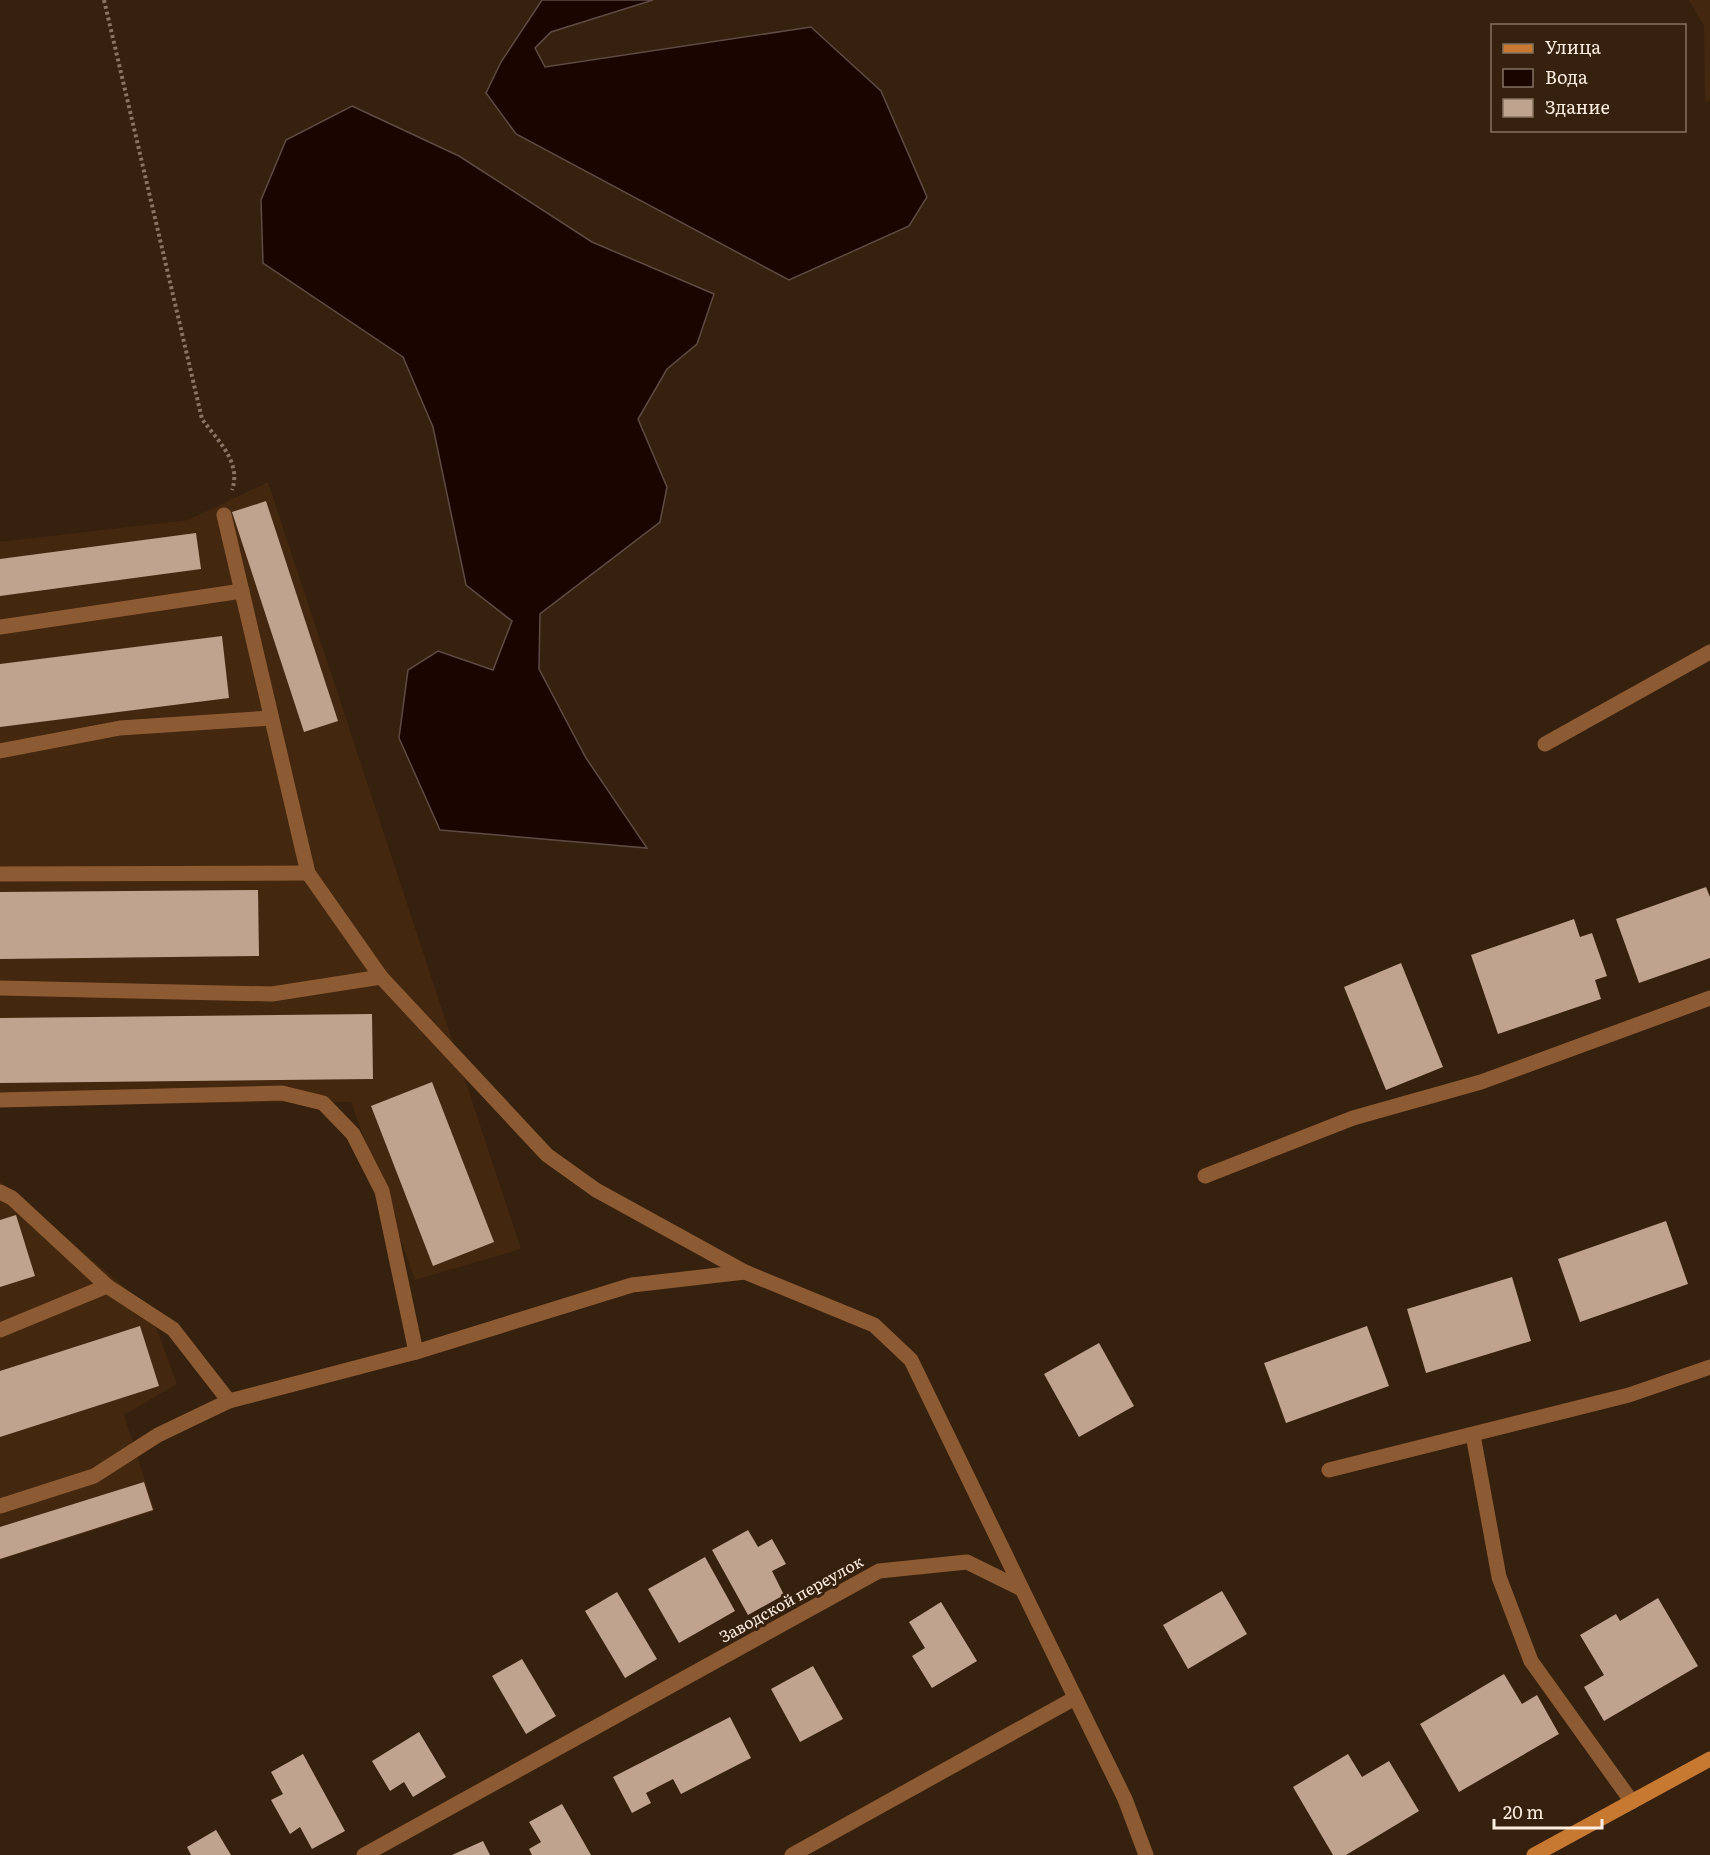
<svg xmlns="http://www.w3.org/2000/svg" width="1710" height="1855" font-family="Literata,serif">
  <rect width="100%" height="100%" fill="#36200e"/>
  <!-- built -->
  <g fill="#43270f">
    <path d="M1689 0H1710V101L1705 102 1704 26Z"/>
    <path d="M268 482 521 1249 415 1280 351 1102 0 1105V542L188 520Z"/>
    <path d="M0 1181 149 1308 177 1384 124 1415 155 1511 0 1560Z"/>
  </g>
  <!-- water -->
  <g fill="#1a0500" stroke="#5e4b44" stroke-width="1.5">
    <path d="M542 0H653L551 32 535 48 545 67 811 27 881 91 927 197 909 226 789 280 516 134 486 93 501 62Z"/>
    <path d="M352 106 459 156 592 242 714 294 697 344 667 369 638 419 667 487 660 522 540 614 539 669 586 758 647 848 440 830 399 738 408 670 438 651 493 670 512 621 466 585 433 427 403 357 263 263 261 200 286 140Z"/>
  </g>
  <!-- building -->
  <g fill="#c0a38e">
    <path d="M266 501 338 721 304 732 232 512Z"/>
    <path d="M196 533 201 569 0 596V559Z"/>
    <path d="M222 636 229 698 0 727V664Z"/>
    <path d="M1706 887 1710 897V958L1639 983 1616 919Z"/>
    <path d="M258 890 259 956 0 959V892Z"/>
    <path d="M1574 919 1580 937 1592 933 1607 976 1595 980 1601 999 1498 1034 1471 955Z"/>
    <path d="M1401 963 1443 1067 1386 1090 1344 987Z"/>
    <path d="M372 1014 373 1079 0 1083V1018Z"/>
    <path d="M432 1082 494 1242 433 1266 371 1106Z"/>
    <path d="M16 1215 35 1276 0 1287V1220Z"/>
    <path d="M1666 1221 1688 1284 1580 1322 1558 1259Z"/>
    <path d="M1512 1277 1531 1341 1426 1373 1407 1309Z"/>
    <path d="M140 1326 159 1386 0 1437V1371Z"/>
    <path d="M1367 1326 1389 1386 1286 1423 1264 1363Z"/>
    <path d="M1099 1343 1134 1406 1079 1437 1044 1374Z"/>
    <path d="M144 1482 153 1510 0 1559V1527Z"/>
    <path d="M748 1530 758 1547 772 1539 786 1564 772 1571 784 1595 748 1615 712 1550Z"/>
    <path d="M705 1557 735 1611 679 1643 648 1589Z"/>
    <path d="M1222 1591 1247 1634 1188 1669 1163 1625Z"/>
    <path d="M617 1592 657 1659 625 1678 585 1611Z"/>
    <path d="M1658 1598 1698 1666 1604 1721 1584 1687 1604 1675 1580 1635 1616 1614 1620 1621Z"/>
    <path d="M941 1602 977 1661 932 1688 912 1656 925 1648 909 1622Z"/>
    <path d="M522 1659 556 1716 526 1734 492 1676Z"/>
    <path d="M813 1666 843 1719 800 1742 771 1689Z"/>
    <path d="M1504 1674 1522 1704 1537 1695 1559 1734 1459 1792 1420 1724Z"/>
    <path d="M730 1717 751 1758 681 1794 673 1779 646 1793 651 1803 632 1813 613 1777Z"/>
    <path d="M419 1732 446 1777 413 1797 404 1782 390 1791 372 1761Z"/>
    <path d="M303 1754 345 1831 312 1849 300 1827 290 1834 271 1800 283 1794 271 1772Z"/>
    <path d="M1348 1754 1362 1777 1389 1761 1419 1811 1346 1855H1333L1293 1787Z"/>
    <path d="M562 1804 591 1855H532L529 1849 541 1842 529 1822Z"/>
    <path d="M216 1830 231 1855H191L187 1847Z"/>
    <path d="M483 1841 490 1855H452Z"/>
  </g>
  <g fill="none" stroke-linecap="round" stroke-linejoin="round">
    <!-- path -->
    <path stroke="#877464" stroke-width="4" stroke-dasharray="3 3" stroke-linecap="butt" d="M104 0 202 419C217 440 242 462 232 490"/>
    <!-- lane -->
    <g stroke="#8d5b33" stroke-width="15">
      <path d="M224 515 308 873 381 977 547 1155 596 1190 745 1272 874 1325 911 1360 1022 1589"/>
      <path d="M0 627 242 591"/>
      <path d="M1545 744 1710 652"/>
      <path d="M0 751 120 728 271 718"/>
      <path d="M0 874 308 873"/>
      <path d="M0 988 272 994 381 977"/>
      <path d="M0 1100 282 1093 323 1103 353 1134 382 1191 416 1352"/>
      <path d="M0 1192 12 1198 107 1286 173 1329 229 1401"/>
      <path d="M0 1330 107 1286"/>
      <path d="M1473 1435 1499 1577 1531 1661 1632 1802"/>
      <path d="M0 1506 94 1476 158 1435 229 1401 416 1352 632 1285 745 1272"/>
      <path d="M792 1855 1075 1698"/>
    </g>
    <!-- street -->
    <g stroke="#8d5b33" stroke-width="15">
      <path d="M1205 1176 1353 1118 1481 1082 1710 998"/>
      <path d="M1329 1470 1629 1395 1710 1367"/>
      <path d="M364 1855 879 1571 967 1562 1022 1589 1125 1799 1146 1855"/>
    </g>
    <!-- secondary -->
    <path stroke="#c77831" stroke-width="15" d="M1534 1855 1710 1759"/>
  </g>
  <g text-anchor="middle" stroke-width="6" stroke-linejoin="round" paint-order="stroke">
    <!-- street labels -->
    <g font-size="16" fill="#fcede1" stroke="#36200e">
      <text transform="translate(791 1599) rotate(-29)" y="6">Заводской переулок</text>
    </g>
  </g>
  <!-- legend -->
  <rect x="1491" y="24" width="195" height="108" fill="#36200e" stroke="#857262" stroke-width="1.5"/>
  <rect x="1503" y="44" width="30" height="9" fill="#c77831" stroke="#857262" stroke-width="1.5"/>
  <text x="1545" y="54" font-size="18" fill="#fcede1">Улица</text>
  <rect x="1503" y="69" width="30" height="18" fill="#1a0500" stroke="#857262" stroke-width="1.5"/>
  <text x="1545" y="84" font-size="18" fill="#fcede1">Вода</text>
  <rect x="1503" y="99" width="30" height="18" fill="#c0a38e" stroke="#857262" stroke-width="1.5"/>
  <text x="1545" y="114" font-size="18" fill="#fcede1">Здание</text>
  <!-- scale -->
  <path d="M1494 1819v9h108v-9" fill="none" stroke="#fcede1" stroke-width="3"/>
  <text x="1503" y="1819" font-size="18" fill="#fcede1" stroke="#36200e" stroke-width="4.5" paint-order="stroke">20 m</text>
</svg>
